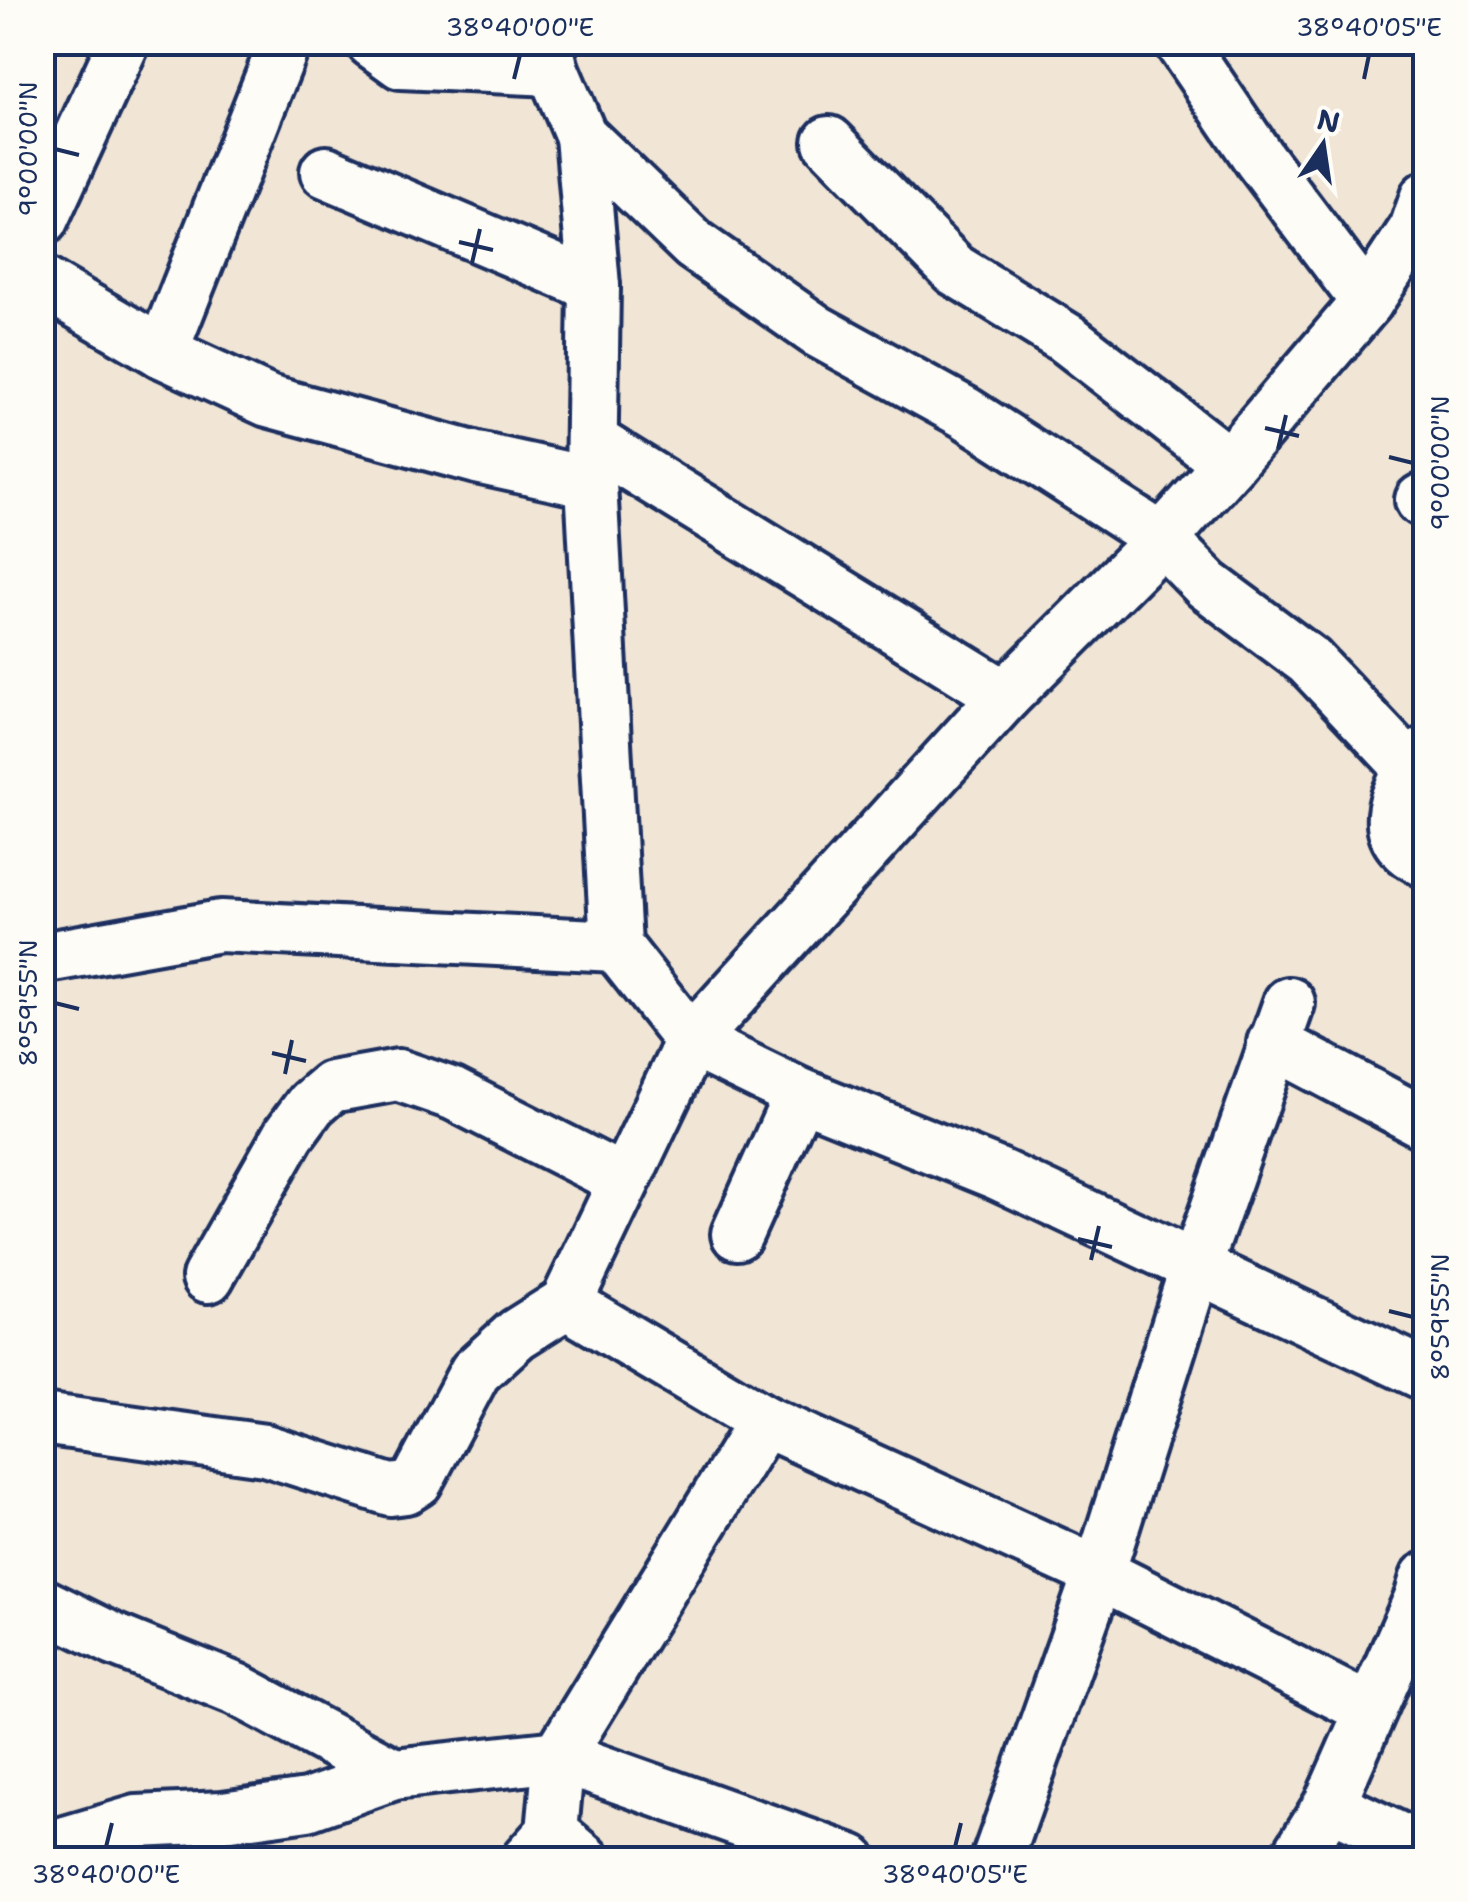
<svg xmlns="http://www.w3.org/2000/svg" width="1468" height="1902" font-family="'Shantell Sans',sans-serif">
  <rect width="100%" height="100%" fill="#f1e5d5"/>
  <filter id="ink" filterUnits="userSpaceOnUse"><feTurbulence type="fractalNoise" baseFrequency=".01" numOctaves="2"/><feDisplacementMap in="SourceGraphic" scale="20" xChannelSelector="R" yChannelSelector="G"/><feConvolveMatrix kernelMatrix="1 2 1 2 8 2 1 2 1" color-interpolation-filters="sRGB"/></filter>
  <g filter="url(#ink)">
    <g fill="none" stroke-linecap="round" stroke-linejoin="round">
      <!-- minor casing -->
      <g stroke="#1b2f5e" stroke-width="58">
        <g id="minor">
          <path d="M372 42 401 63 553 70"/>
          <path d="M546 42 553 70 581 136 694 245 817 331 966 413 1162 539 1207 585 1309 661 1410 768"/>
          <path d="M1180 42 1260 160 1367 302"/>
          <path d="M581 136 594 286 591 483 616 946 691 1041 800 1094 998 1174 1426 1375"/>
          <path d="M829 142 955 270 1069 340 1229 464"/>
          <path d="M326 172 594 286"/>
          <path d="M42 220 124 42"/>
          <path d="M42 282 162 352 268 401 477 458 591 483"/>
          <path d="M162 352 285 42"/>
          <path d="M592 441 1005 696"/>
          <path d="M1421 500 1426 503"/>
          <path d="M1426 752C1405 774 1376 821 1405 848 1410 854 1419 858 1426 862"/>
          <path d="M42 958 220 926 616 946"/>
          <path d="M1273 1043 1426 1124"/>
          <path d="M737 1234 800 1094"/>
          <path d="M208 1277 289 1134 311 1104 331 1087 398 1075 453 1094 624 1181"/>
          <path d="M42 1419 265 1450 390 1490 406 1488 417 1481 475 1372 517 1334 566 1303"/>
          <path d="M764 1421 566 1303 691 1041 1005 696 1162 539 1229 464 1367 302 1415 229 1426 197"/>
          <path d="M42 1604 115 1640 236 1689 394 1774"/>
          <path d="M1329 1805 1426 1851"/>
          <path d="M552 1832 585 1860"/>
          <path d="M42 1849 137 1821 223 1817 307 1805 394 1774 559 1756 851 1860"/>
          <path d="M527 1860 552 1832 559 1756 764 1421 1099 1573 1196 1266 1289 1003"/>
          <path d="M997 1860 1099 1573 1370 1710"/>
          <path d="M1295 1860 1329 1805 1420 1598 1426 1578"/>
        </g>
      </g>
      <!-- minor -->
      <use href="#minor" stroke="#fdfcf7" stroke-width="50"/>
    </g>
  </g>
  <!-- ticks -->
  <path fill="none" stroke="#1b2f5e" stroke-width="4" d="M514 79 520 55M1364 79 1369 55M55 149 79 155M459 242 493 250M472 263 480 229M1265 428 1299 436M1278 449 1286 415M1389 457 1413 463M55 1003 79 1009M272 1053 306 1061M285 1074 292 1040M1078 1239 1112 1247M1091 1260 1099 1226M1389 1311 1413 1317M106 1847 112 1823M955 1847 961 1823"/>
  <!-- margin -->
  <rect width="1468" height="1902" fill="none" stroke="#fdfcf7" stroke-width="110"/>
  <!-- north arrow -->
  <g transform="translate(1323 145) rotate(13)" stroke="#fdfcf7" stroke-width="8" paint-order="stroke">
  <path d="M0-8L18 38L0 25L-18 38Z" fill="#1b2f5e"/>
  <text y="-15" font-size="28" font-weight="bold" text-anchor="middle" fill="#1b2f5e">N</text>
  </g>
  <rect x="55" y="55" width="1358" height="1792" fill="none" stroke="#1b2f5e" stroke-width="4"/>
  <g font-size="25" text-anchor="middle" fill="#1b2f5e">
    <text x="520" y="36">38°40'00"E</text>
    <text x="1369" y="36">38°40'05"E</text>
    <text transform="translate(28 149) rotate(-90)" y="9">9°00'00"N</text>
    <text transform="translate(1440 463) rotate(-90)" y="9">9°00'00"N</text>
    <text transform="translate(28 1003) rotate(-90)" y="9">8°59'55"N</text>
    <text transform="translate(1440 1317) rotate(-90)" y="9">8°59'55"N</text>
    <text x="106" y="1883">38°40'00"E</text>
    <text x="955" y="1883">38°40'05"E</text>
  </g>
</svg>
